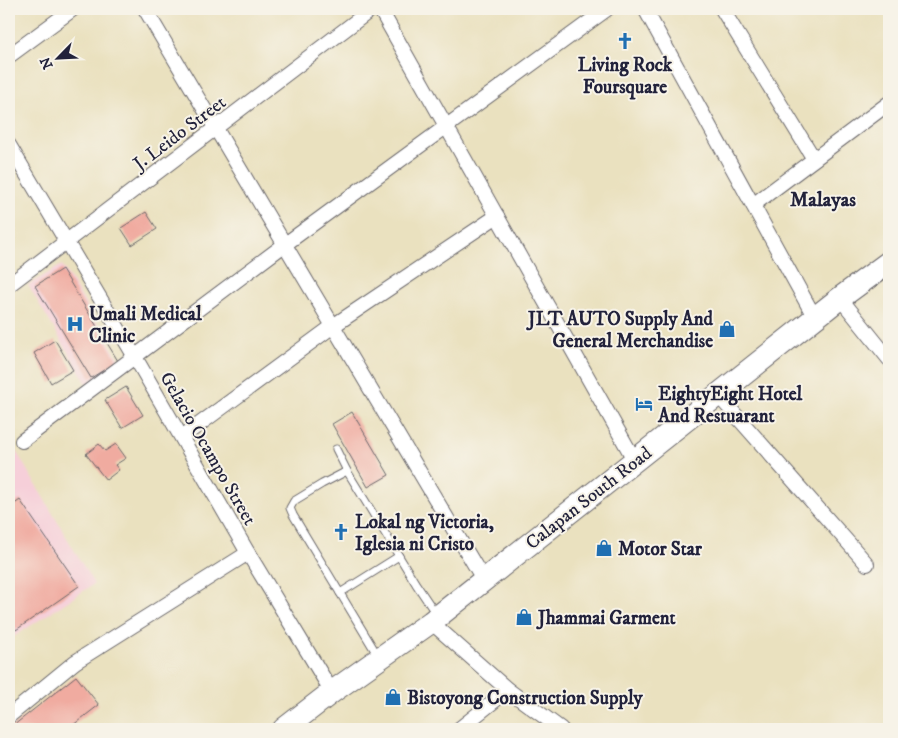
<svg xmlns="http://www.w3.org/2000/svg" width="898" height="738" font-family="'IM FELL DW Pica',serif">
  <rect width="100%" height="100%" fill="#f7f3e8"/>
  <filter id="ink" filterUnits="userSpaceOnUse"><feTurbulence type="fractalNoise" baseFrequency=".02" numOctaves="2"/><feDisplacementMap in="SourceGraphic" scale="10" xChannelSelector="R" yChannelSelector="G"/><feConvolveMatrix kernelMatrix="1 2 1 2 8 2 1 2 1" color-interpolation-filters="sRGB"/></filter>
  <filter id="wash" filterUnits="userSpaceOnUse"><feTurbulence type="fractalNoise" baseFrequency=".0096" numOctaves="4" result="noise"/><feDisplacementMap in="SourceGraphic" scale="20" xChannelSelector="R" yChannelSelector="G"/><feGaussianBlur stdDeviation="1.12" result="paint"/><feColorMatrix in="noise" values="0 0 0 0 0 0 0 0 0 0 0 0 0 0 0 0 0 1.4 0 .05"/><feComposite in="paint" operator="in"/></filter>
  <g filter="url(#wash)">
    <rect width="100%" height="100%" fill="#eae1bf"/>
    <!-- built -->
    <g fill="#f6cfd9">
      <path d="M62 265 121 363 87 384 28 285Z"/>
      <path d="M9 439 94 584 9 640Z"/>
    </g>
    <g id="blocks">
      <!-- building -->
      <g fill="#f0aba0">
        <path d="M146 212 157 229 132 245 121 228Z"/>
        <path d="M62 269 118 361 91 378 35 286Z"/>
        <path d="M55 340 73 370 51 383 34 353Z"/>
        <path d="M126 387 143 415 122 428 105 400Z"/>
        <path d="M352 412 389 475 368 487 332 424Z"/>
        <path d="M99 444 105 451 116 444 126 458 115 465 119 470 106 480 86 454Z"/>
        <path d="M20 500 79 586 16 630 9 620V508Z"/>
        <path d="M76 676 99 705 68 729H9Z"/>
      </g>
    </g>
  </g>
  <g filter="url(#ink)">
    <use href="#blocks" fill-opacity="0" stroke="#686569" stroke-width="1"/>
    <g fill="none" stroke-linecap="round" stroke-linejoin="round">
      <!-- service casing -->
      <g stroke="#686569" stroke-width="9">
        <g id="service">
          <path d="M336 449 347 471 416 584 436 614"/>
          <path d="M347 471 322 484 294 501 290 508 293 515 378 656"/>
          <path d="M340 593 399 556"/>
        </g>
      </g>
      <!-- minor casing -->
      <g stroke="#686569" stroke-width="16">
        <g id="minor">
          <path d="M145 9 483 579"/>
          <path d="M380 9 635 461"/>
          <path d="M645 9 815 318"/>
          <path d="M722 9 814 159"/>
          <path d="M9 56 73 9"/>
          <path d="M9 145 135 357 248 553 332 692"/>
          <path d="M753 205 889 103"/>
          <path d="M9 285 372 9"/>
          <path d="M840 298 889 359"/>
          <path d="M718 395 867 564"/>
          <path d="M182 437 333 326 497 216"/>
          <path d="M22 441 284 245 607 9"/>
          <path d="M431 622 508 690 561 729"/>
          <path d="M9 716 75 662 248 553"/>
          <path d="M459 729 508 690"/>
        </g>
      </g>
      <!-- trunk casing -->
      <g stroke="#686569" stroke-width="24">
        <path id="trunk" d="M284 729 332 692 431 622 840 298 889 262"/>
      </g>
      <!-- service -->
      <use href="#service" stroke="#fff" stroke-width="7"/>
      <!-- minor -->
      <use href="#minor" stroke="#fff" stroke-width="14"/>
      <!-- trunk -->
      <use href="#trunk" stroke="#fff" stroke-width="22"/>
    </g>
  </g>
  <!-- icons -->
  <defs>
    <g id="church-bare" transform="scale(1.35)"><path d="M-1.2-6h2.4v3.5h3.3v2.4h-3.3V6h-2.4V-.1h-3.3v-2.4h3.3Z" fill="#1f6fb2" stroke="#f7f3e8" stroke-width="2.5" paint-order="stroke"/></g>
    <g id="hospital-bare" transform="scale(1.35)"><path d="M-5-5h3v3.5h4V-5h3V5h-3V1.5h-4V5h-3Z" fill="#1f6fb2" stroke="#f7f3e8" stroke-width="2.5" paint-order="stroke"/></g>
    <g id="shop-bare" transform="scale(1.35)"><path d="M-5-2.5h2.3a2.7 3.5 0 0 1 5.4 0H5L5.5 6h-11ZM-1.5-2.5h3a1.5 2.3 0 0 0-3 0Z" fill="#1f6fb2" stroke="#f7f3e8" stroke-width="2.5" paint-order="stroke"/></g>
    <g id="hotel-bare" transform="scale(1.35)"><path d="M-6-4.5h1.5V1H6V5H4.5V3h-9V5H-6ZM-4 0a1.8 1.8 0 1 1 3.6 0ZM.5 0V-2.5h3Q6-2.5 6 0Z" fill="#1f6fb2" stroke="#f7f3e8" stroke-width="2.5" paint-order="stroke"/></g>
  </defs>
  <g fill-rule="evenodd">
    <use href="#church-bare" x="625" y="41"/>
    <use href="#hospital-bare" x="75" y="324"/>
    <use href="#shop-bare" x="727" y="329"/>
    <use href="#hotel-bare" x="644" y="404"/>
    <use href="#church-bare" x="341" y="532"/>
    <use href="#shop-bare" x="604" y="548"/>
    <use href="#shop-bare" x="524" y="617"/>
    <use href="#shop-bare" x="393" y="697"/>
  </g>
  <g text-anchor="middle" stroke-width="4" stroke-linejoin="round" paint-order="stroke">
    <!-- poi labels -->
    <g font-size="19" font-weight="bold" fill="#22223b" stroke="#f7f3e8" text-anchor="start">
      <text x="625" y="71" text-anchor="middle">Living Rock<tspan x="625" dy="22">Foursquare</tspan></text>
      <text x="89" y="320">Umali Medical<tspan x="89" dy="22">Clinic</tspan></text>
      <text x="713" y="325" text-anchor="end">JLT AUTO Supply And<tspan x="713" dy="22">General Merchandise</tspan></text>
      <text x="658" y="400">EightyEight Hotel<tspan x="658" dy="22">And Restuarant</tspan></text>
      <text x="355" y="528">Lokal ng Victoria,<tspan x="355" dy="22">Iglesia ni Cristo</tspan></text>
      <text x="618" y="555">Motor Star</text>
      <text x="538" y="624">Jhammai Garment</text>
      <text x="407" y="704">Bistoyong Construction Supply</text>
    </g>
    <!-- street labels -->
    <g font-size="19" fill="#22223b" stroke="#f7f3e8">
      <text transform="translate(179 132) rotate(-37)" y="7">J. Leido Street</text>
      <text transform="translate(209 448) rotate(60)" y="7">Gelacio Ocampo Street</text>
      <text transform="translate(588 497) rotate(-38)" y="7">Calapan South Road</text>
    </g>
    <!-- neighbourhood labels -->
    <g font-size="20" font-weight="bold" fill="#22223b" stroke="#f7f3e8">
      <text x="823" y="206">Malayas</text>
    </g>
  </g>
  <!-- margin -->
  <rect width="898" height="738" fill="none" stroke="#f7f3e8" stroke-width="30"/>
  <!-- north arrow -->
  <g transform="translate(58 58) rotate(246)" stroke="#f7f3e8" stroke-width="4" paint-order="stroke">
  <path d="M0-4L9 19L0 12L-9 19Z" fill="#22223b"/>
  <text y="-8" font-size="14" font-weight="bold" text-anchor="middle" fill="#22223b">N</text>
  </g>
</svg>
